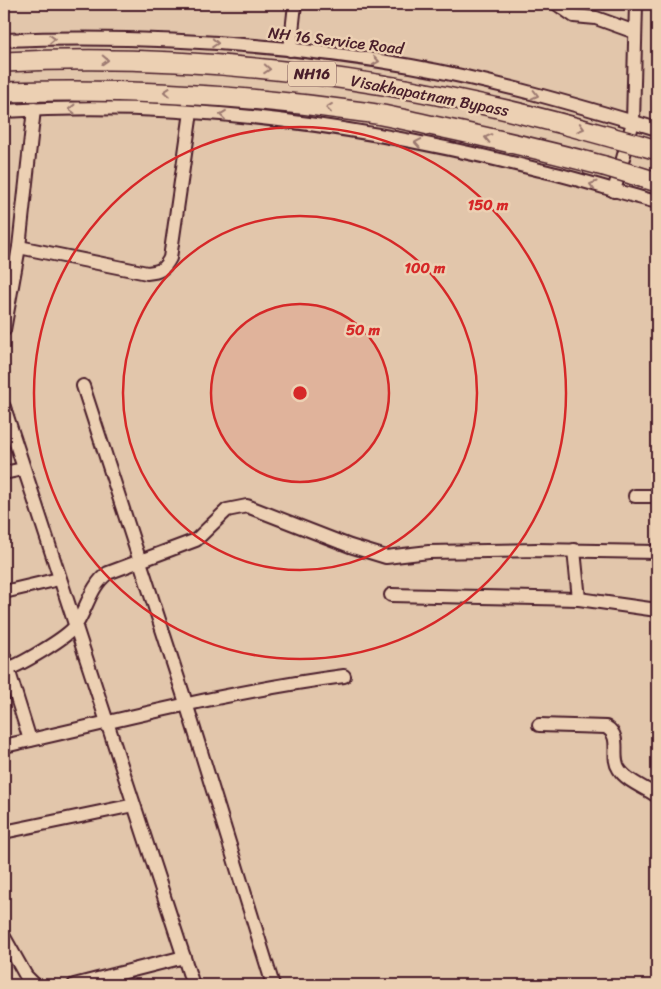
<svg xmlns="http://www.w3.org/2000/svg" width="661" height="989" font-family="Sriracha,sans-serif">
  <rect width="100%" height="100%" fill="#e2c6ab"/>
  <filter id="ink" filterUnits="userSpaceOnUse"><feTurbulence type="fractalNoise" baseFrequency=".02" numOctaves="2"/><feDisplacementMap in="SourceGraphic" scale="10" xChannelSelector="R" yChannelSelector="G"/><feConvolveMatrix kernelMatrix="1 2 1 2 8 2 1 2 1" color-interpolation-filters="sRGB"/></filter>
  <g filter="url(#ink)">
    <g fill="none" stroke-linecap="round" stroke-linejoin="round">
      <!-- minor casing -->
      <g stroke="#4a1f2b" stroke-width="16">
        <g id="minor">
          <path d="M557 4 574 16 596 18 635 32"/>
          <path d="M4 40C140 35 277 43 411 66 495 81 577 105 657 129"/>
          <path d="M290 50 295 4"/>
          <path d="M4 111C183 99 367 126 540 170 580 179 618 192 657 202"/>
          <path d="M614 191 633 122 636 4"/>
          <path d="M19 247 147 273C159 272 164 270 170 258L191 112"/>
          <path d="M4 330 19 247 34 109"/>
          <path d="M83 386 186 703 273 985"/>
          <path d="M4 407 193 985"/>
          <path d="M4 473 23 469"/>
          <path d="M635 496H657"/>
          <path d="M574 550 579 599"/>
          <path d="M4 592 59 579"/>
          <path d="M391 595 579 599 657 610"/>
          <path d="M4 656 30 740"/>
          <path d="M4 670C18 667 68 637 76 625 87 608 91 585 108 573L196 540 227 510 247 506 350 546 386 557 429 552 537 550 657 552"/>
          <path d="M539 725 606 727C623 737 610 756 619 769 626 781 646 788 657 796"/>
          <path d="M4 746C117 721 229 691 344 676"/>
          <path d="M4 832 134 805"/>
          <path d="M4 937 26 976 35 985"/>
          <path d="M74 985 184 957"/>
        </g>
      </g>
      <!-- highway casing -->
      <g stroke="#4a1f2b" stroke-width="22">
        <g id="highway">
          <path d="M4 62C210 51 416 81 614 138"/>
          <path d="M4 92C124 88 244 95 363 112 387 115 410 121 434 126 491 138 548 151 604 166"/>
          <path d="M640 145 657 150"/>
          <path d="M631 174 657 182"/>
        </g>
      </g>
      <!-- minor -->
      <use href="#minor" stroke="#ecd0b3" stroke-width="12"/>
      <!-- highway -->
      <use href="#highway" stroke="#ecd0b3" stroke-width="19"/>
      <!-- highway-bridge casing -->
      <g stroke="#4a1f2b" stroke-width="22" stroke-linecap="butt">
        <g id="highway-bridge">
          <path d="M614 138 640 145"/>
          <path d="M604 166 631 174"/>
        </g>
      </g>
      <!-- highway-bridge -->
      <use href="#highway-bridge" stroke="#ecd0b3" stroke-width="19"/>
    </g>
    <!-- one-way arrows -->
    <defs><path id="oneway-chevron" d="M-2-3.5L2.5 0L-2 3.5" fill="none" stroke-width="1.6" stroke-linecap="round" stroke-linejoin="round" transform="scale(1.25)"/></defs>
    <g stroke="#9b786f">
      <use href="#oneway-chevron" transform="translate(52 39) rotate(-2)"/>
      <use href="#oneway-chevron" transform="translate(215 43) rotate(4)"/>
      <use href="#oneway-chevron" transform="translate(105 60) rotate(2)"/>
      <use href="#oneway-chevron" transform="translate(376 61) rotate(8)"/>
      <use href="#oneway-chevron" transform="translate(267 69) rotate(4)"/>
      <use href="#oneway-chevron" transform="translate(167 92) rotate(-176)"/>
      <use href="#oneway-chevron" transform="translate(535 95) rotate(14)"/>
      <use href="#oneway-chevron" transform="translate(329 108) rotate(-173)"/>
      <use href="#oneway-chevron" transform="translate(72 109) rotate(-180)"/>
      <use href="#oneway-chevron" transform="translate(223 115) rotate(-174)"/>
      <use href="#oneway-chevron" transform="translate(581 128) rotate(16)"/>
      <use href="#oneway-chevron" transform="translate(488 138) rotate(-167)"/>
      <use href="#oneway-chevron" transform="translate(418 143) rotate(-170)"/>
      <use href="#oneway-chevron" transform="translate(593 185) rotate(-164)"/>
    </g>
  </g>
  <!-- distance rings -->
  <circle cx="300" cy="393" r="89" fill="#d62828" fill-opacity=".12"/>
  <g fill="none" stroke="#d62828" stroke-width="2.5">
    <circle cx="300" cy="393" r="89"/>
    <circle cx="300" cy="393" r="177"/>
    <circle cx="300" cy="393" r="266"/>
  </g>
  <g text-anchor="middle" stroke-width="5" stroke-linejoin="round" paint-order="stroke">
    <!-- shield labels -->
    <rect fill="#ecd0b3" stroke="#7b5454" stroke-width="1" x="288" y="61.5" width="48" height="25" rx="4"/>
    <g font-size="15" font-weight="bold" fill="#4a1f2b">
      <text x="312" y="79">NH16</text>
    </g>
    <!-- street labels -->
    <g font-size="16" fill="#4a1f2b" stroke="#ecd0b3">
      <text transform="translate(336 40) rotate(7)" y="6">NH 16 Service Road</text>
      <text transform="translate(430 95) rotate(11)" y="6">Visakhapatnam Bypass</text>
    </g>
  </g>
  <circle cx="300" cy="393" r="8" fill="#d62828" stroke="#ecd0b3" stroke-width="2.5"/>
  <g font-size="15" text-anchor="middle" font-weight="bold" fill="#d62828" stroke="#ecd0b3" stroke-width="5" stroke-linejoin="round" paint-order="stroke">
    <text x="488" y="210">150 m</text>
    <text x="425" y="273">100 m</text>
    <text x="363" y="335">50 m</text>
  </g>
  <!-- margin -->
  <rect width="661" height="989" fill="none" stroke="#ecd0b3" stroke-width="20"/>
  <rect x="10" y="10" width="641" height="969" fill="none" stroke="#4a1f2b" stroke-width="2" filter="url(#ink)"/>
</svg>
